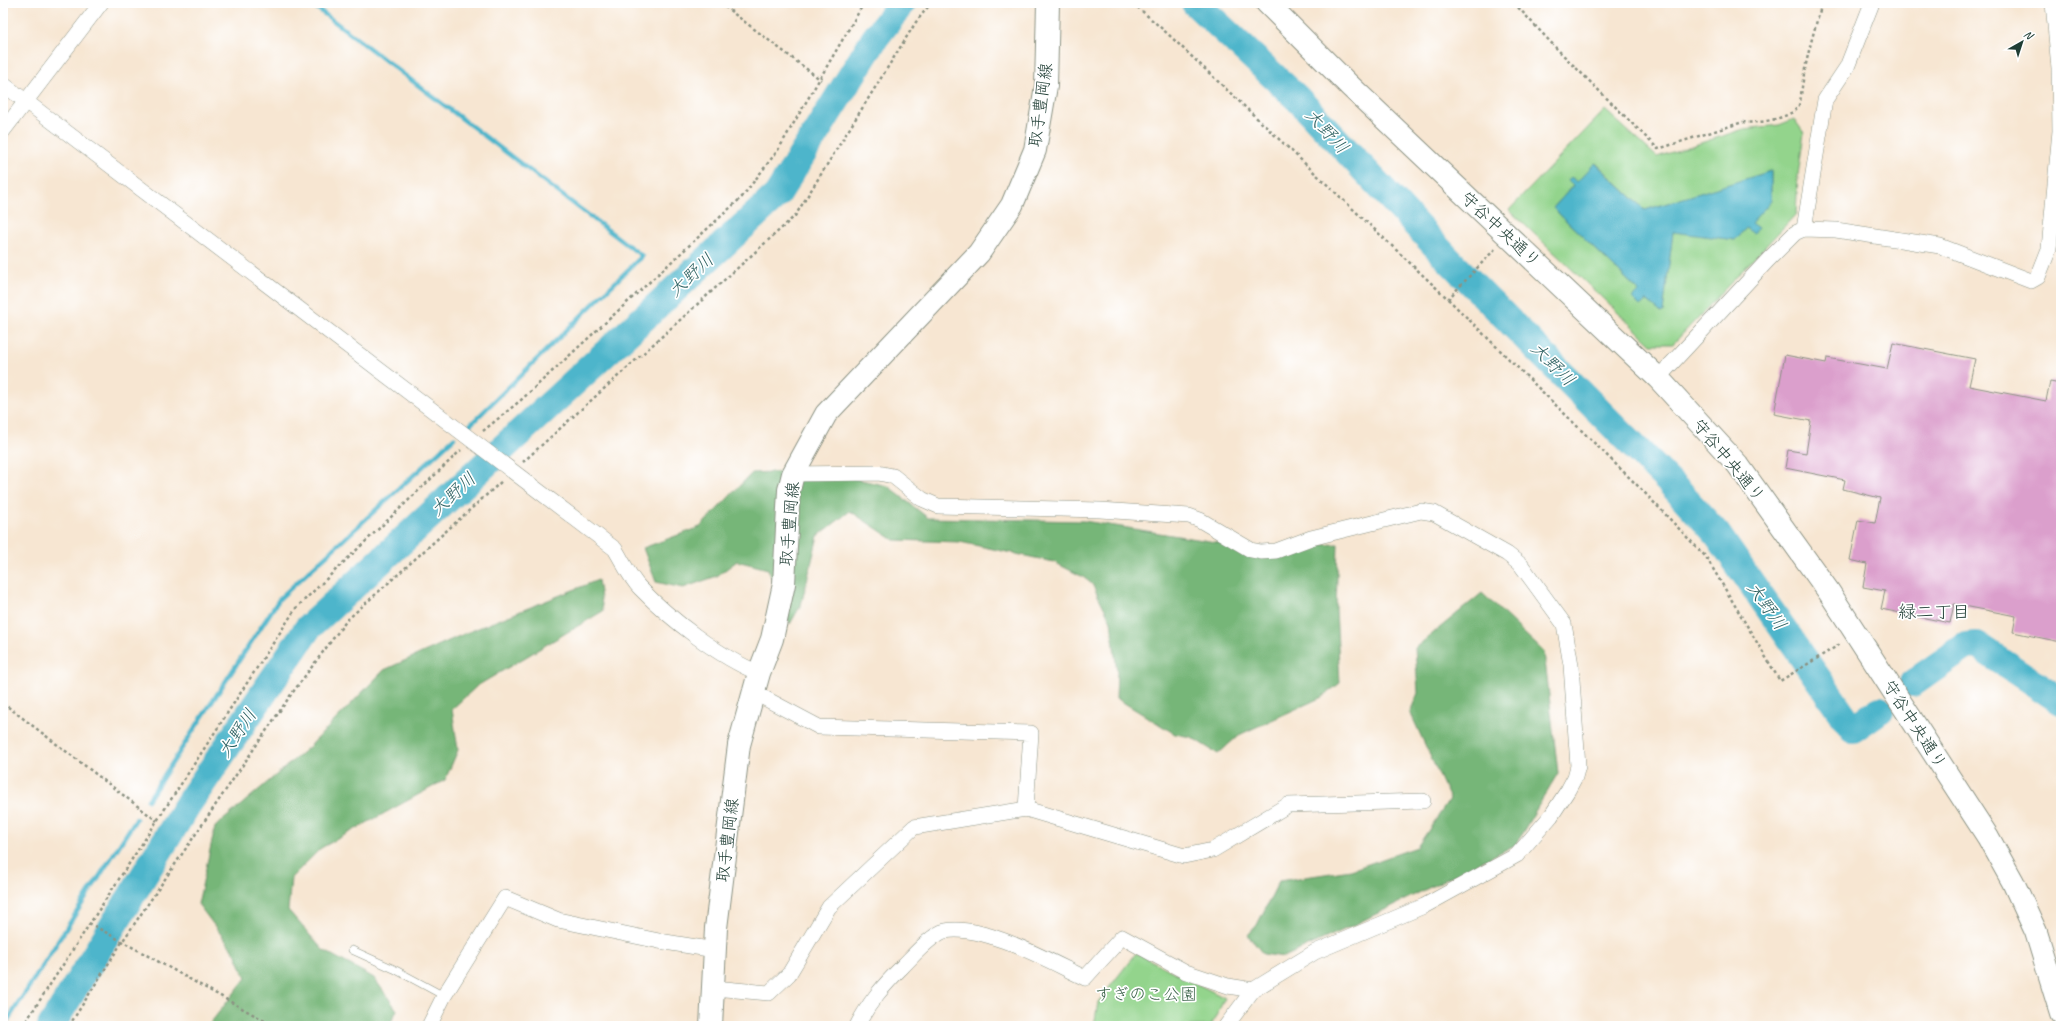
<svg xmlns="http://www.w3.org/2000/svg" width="2064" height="1029" font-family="Caveat,'Klee One',sans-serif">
  <rect width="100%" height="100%" fill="#fff"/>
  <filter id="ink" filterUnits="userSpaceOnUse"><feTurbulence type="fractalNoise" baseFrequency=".025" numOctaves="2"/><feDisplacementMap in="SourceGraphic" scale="8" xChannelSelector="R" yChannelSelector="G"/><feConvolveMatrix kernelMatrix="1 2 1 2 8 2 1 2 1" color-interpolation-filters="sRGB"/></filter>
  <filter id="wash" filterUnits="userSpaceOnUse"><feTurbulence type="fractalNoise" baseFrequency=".012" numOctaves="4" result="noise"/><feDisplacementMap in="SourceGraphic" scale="16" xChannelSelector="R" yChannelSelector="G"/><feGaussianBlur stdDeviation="0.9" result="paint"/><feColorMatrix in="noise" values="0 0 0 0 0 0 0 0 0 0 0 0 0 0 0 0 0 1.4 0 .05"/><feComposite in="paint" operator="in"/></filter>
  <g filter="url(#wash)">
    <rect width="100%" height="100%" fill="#f7e6d2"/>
    <!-- green -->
    <g fill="#93d48c" stroke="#598860" fill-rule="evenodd">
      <path d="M1605 110 1657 157 1744 129 1779 125 1794 119 1804 133 1798 175 1796 214 1673 344H1651L1509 210ZM1596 163 1645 210 1771 172V201L1735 240 1673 231 1663 312 1646 300 1632 298 1639 291 1553 208 1573 186 1572 178 1577 182Z"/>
      <path d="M1136 953 1225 998 1211 1026H1094L1098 1002Z"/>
    </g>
    <!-- forest -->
    <g fill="#76b678" stroke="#4a7a56">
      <path d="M816 470 888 486 928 518 1084 521 1253 548 1338 544 1336 610 1340 683 1322 697 1239 735 1218 754 1191 737 1175 734 1116 698 1117 672 1111 621 1092 584 1083 577 1054 562 960 542 894 540 850 511 818 536 801 605 790 624 768 569 737 561 717 576 683 588 656 582 643 548 700 527 752 473Z"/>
      <path d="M598 580 603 611 477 686 452 709 458 750 445 780 321 848 291 878 288 910 323 950 374 978 397 1010 389 1026H208L246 978 235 953 198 904 215 827 309 747 384 670 466 633Z"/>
      <path d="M1482 593 1544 652 1558 773 1515 845 1350 927 1284 957 1263 954 1248 935 1257 925 1279 881 1351 870 1417 847 1450 799 1410 712 1418 693 1415 648Z"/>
    </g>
    <!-- water -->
    <path fill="#4db5cb" stroke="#367980" d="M1595 163 1645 210 1771 171V201L1751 223 1758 228 1754 233 1746 228 1735 240 1673 232 1663 312 1661 313 1647 300 1640 306 1632 298 1639 291 1553 208 1573 186 1568 181 1571 177 1577 182Z"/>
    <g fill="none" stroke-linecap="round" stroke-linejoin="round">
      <!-- stream -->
      <g stroke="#4db5cb" stroke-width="4.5">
        <path d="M310 3 642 256 470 425"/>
        <path d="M148 800 280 598 454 438"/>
        <path d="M4 1026 136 819"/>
      </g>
      <!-- river -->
      <g stroke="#4db5cb" stroke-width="28">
        <path d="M1195 3 1298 99 1448 259 1676 489 1717 534 1853 729 1880 710"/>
        <path d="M1913 683 1966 646 1977 645 2061 701"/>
        <path d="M51 1026 188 804 308 628 777 195 875 38 902 3"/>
      </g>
    </g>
    <g id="blocks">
      <!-- building -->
      <path fill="#db9fcc" d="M1893 343 1975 359 1969 386 2046 401 2050 381 2061 383V642L2013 632 2016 616 1954 604 1950 623 1881 609 1885 591 1863 587 1867 564 1850 560 1858 520 1875 523 1880 498 1843 489 1845 480 1785 468 1788 450 1806 453 1811 421 1774 414 1785 355 1826 363 1827 358 1887 369Z"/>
    </g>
  </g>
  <g filter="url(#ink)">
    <use href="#blocks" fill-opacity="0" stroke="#8b9283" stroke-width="1"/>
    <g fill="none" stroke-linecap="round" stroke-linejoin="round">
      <!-- service casing -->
      <g stroke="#8b9283" stroke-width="8">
        <path id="service" d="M352 950 394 969 444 996"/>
      </g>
      <!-- minor casing -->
      <g stroke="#8b9283" stroke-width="16">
        <g id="minor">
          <path d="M3 84 615 549C623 562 630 578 640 588 670 619 719 657 759 673"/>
          <path d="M3 131 101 3"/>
          <path d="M1804 229 1825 100 1847 67 1872 3"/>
          <path d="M1658 378 1768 260 1795 233 1804 229 1836 230 1940 246 2031 281 2038 277 2049 249 2060 131 2059 68 2053 3"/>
          <path d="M793 474 878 473 893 476 922 499 938 506 1100 510 1189 516 1200 520 1251 550 1261 552 1276 551 1311 538 1421 511 1434 513 1507 554 1521 565 1564 624 1571 665 1578 766 1575 777 1568 790 1551 816 1517 855 1424 906 1315 952 1253 990 1226 1026"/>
          <path d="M755 693 819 727 1031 733 1026 809"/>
          <path d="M714 988 769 993 789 974 829 907 914 827 1026 809 1184 856 1213 850 1288 805 1423 801"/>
          <path d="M429 1026 444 996 505 898 558 920 659 941 715 950"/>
          <path d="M857 1026C869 1002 884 985 903 966 913 956 932 934 945 931 982 923 1051 962 1085 978L1122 937 1186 972 1228 986 1253 990"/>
        </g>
      </g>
      <!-- primary casing -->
      <g stroke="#8b9283" stroke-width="24">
        <g id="primary">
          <path d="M1267 3 1350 86 1658 378 1738 465 1829 592 1988 837 2013 882 2036 932 2061 1013"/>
          <path d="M711 1026 716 928 739 745 759 673 772 639 784 584 789 490 793 474 826 414 979 253 1012 205 1035 150 1046 86 1048 3"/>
        </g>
      </g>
      <!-- path -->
      <g stroke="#8b9283" stroke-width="2.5" stroke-dasharray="3 3" stroke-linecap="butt">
        <path d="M720 3 821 80"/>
        <path d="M1133 3 1169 35 1448 299 1495 249"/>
        <path d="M1514 3 1557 49 1658 149 1743 122C1757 124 1789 119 1798 107 1801 102 1801 93 1802 87 1806 58 1814 31 1822 3"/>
        <path d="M1448 299 1643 491 1706 557 1780 681 1842 643"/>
        <path d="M483 431 521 400 742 197 778 150 864 3"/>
        <path d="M523 462 795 216 916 22 931 3"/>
        <path d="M3 703 157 821"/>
        <path d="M89 923 274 1026"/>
        <path d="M23 1026 296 608 461 450"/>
        <path d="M69 1026 122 942 290 696 347 620 502 481"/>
      </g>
      <!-- service -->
      <use href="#service" stroke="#fff" stroke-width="7"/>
      <!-- minor -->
      <use href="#minor" stroke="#fff" stroke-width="15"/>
      <!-- primary -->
      <use href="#primary" stroke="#fff" stroke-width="22"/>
    </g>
  </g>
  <g text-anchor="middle" stroke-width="3.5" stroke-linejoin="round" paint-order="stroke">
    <!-- street labels -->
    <g font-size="17" fill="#1f3d34" stroke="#fff">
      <text transform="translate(1040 105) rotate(-82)" y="6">取手豊岡線</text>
      <text transform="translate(1501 229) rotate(43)" y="6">守谷中央通り</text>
      <text transform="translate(1729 460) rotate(50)" y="6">守谷中央通り</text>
      <text transform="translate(789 524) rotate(-85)" y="6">取手豊岡線</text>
      <text transform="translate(1915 724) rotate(57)" y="6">守谷中央通り</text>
      <text transform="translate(727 840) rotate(-83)" y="6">取手豊岡線</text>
    </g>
    <!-- park labels -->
    <g font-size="17" fill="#3c634a" stroke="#fff">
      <text x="1146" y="1000">すぎのこ公園</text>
    </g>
    <!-- water labels -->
    <g font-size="18" font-style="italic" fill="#2d6161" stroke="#fff">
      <text transform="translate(1327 131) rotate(47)" y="6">大野川</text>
      <text transform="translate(691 275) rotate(-43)" y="6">大野川</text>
      <text transform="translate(1553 364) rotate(45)" y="6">大野川</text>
      <text transform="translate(453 494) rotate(-43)" y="6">大野川</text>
      <text transform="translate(1767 606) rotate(55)" y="6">大野川</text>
      <text transform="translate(237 733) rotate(-56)" y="6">大野川</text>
    </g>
    <!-- neighbourhood labels -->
    <g font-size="18" fill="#1f3d34" stroke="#fff">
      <text x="1934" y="618">緑二丁目</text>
    </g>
  </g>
  <!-- margin -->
  <rect width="2064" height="1029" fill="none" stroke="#fff" stroke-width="16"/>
  <!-- north arrow -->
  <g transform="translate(2022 42) rotate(39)" stroke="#ffffff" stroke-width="3" paint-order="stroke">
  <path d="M0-3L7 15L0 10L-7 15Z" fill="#1f3d34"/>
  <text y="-6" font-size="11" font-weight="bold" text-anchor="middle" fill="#1f3d34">N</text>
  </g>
</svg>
